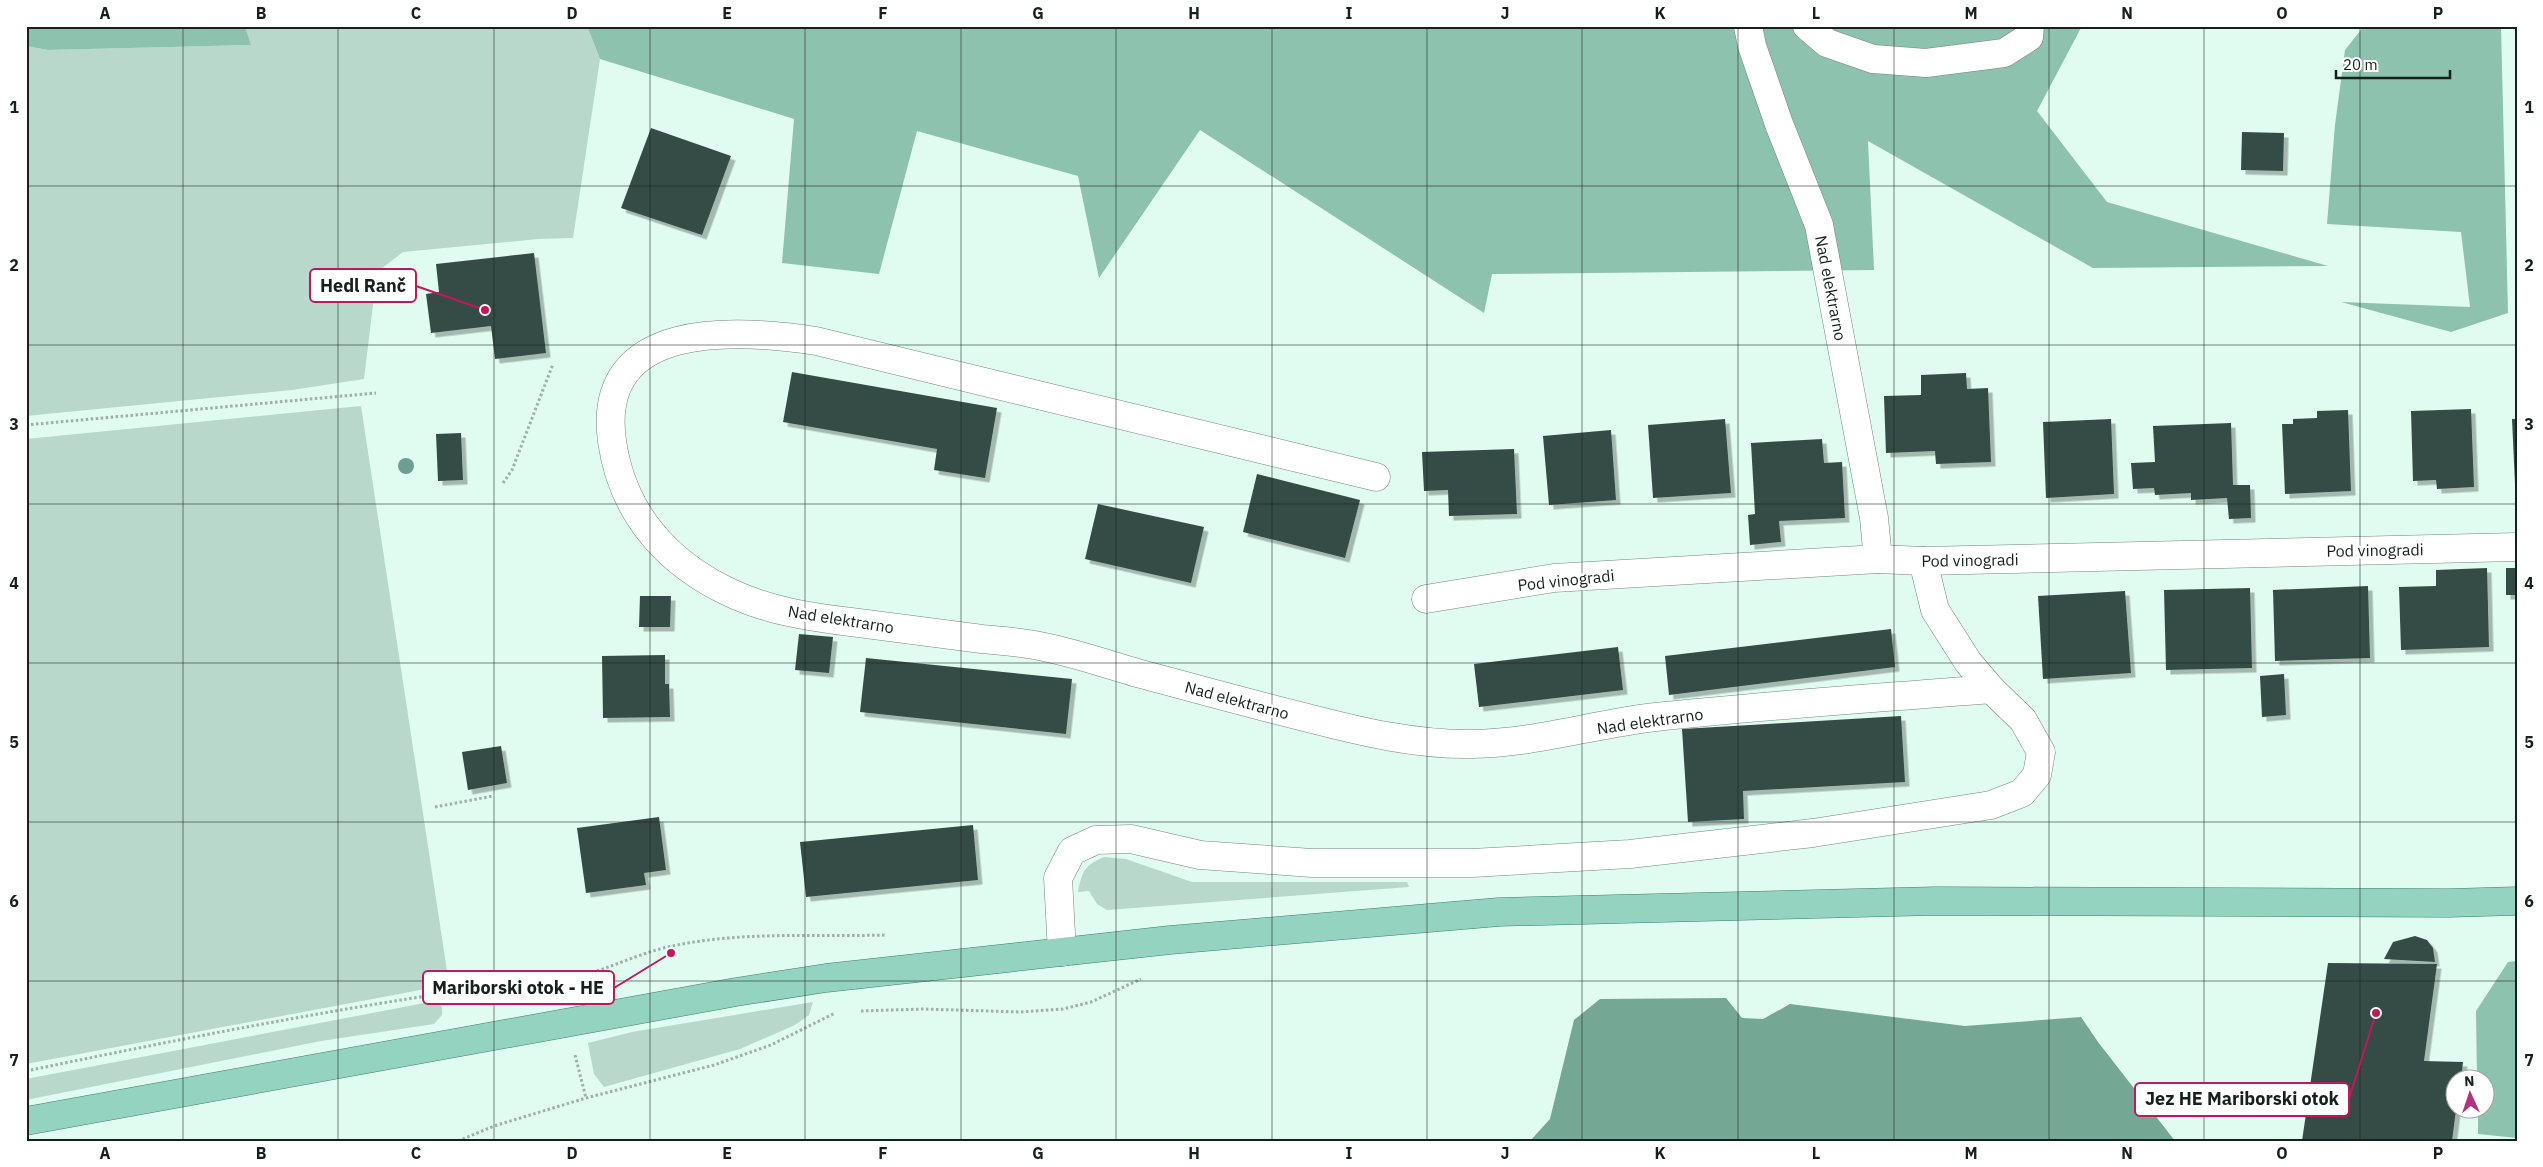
<svg xmlns="http://www.w3.org/2000/svg" width="2543" height="1167" font-family="'IBM Plex Sans',sans-serif">
  <defs>
    <filter id="shadow"><feDropShadow dx="4.5" dy="4.5" stdDeviation="0" flood-color="#0004"/></filter>
  </defs>
  <rect width="100%" height="100%" fill="#e0fbf0"/>
  <!-- green -->
  <g fill="#b7d8cb">
    <path d="M245 26H587L600 59 573 238 538 239 403 252 377 272 364 379 292 390 26 416V46L48 50 251 45Z"/>
    <path d="M361 406 447 971V985L26 1064V439Z"/>
    <path d="M1104 857 1126 859 1192 882H1407L1409 887 1107 910 1097 904 1089 891 1078 892C1082 871 1085 865 1104 857Z"/>
    <path d="M430 1002H436L442 1007V1015L434 1024 321 1041 26 1100V1079Z"/>
    <path d="M813 1002 809 1015 795 1025 740 1049 604 1087 594 1074 588 1043 632 1032Z"/>
  </g>
  <!-- forest -->
  <g fill="#8dc2ae">
    <path d="M26 26H245L251 45 48 50 26 46Z"/>
    <path d="M587 26H2082L2037 111 2107 202 2328 266 2093 268 1868 141 1874 270 1492 274 1484 313 1200 130 1099 278 1078 176 917 131 879 274 782 263 794 119 600 59Z"/>
    <path d="M2364 26H2501L2508 313 2451 332 2341 302 2470 307 2461 232 2327 224 2335 125 2345 50Z"/>
    <path d="M2517 961V1138L2478 1134V1110H2486V1080L2477 1079 2476 1011 2508 962Z"/>
  </g>
  <!-- water -->
  <path fill="#74a794" d="M1726 998 1742 1018 1763 1019 1790 1004 1965 1026 2081 1017 2098 1042 2175 1141H1530L1550 1119 1574 1020 1600 999Z"/>
  <!-- building -->
  <g fill="#364c44" filter="url(#shadow)">
    <path d="M651 128 731 156 702 235 621 208Z"/>
    <path d="M2242 132 2284 133 2283 171 2241 170Z"/>
    <path d="M534 253 546 353 495 359 491 326 431 333 426 294 439 292 436 264Z"/>
    <path d="M792 372 997 408 985 478 934 470 937 449 783 422Z"/>
    <path d="M1966 373 1967 389 1988 388 1991 462 1936 464 1935 451 1886 453 1884 396 1921 395V375Z"/>
    <path d="M2471 409 2474 487 2437 489 2436 480 2413 481 2411 411Z"/>
    <path d="M2348 410 2351 491 2285 494 2282 424H2293V419L2317 418V411Z"/>
    <path d="M1725 419 1731 493 1653 498 1648 425Z"/>
    <path d="M2111 419 2114 494 2046 498 2043 422Z"/>
    <path d="M2512 419H2517V484H2515Z"/>
    <path d="M2231 423 2233 485H2250L2251 518 2229 519 2227 498 2191 500V493L2155 495 2154 488 2133 489 2131 463 2155 462 2153 426Z"/>
    <path d="M1611 430 1616 500 1549 505 1543 436Z"/>
    <path d="M461 433 463 480 438 481 436 434Z"/>
    <path d="M1822 439 1824 463 1842 462 1845 518 1779 521 1781 542 1750 545 1748 515 1755 514 1751 443Z"/>
    <path d="M1514 449 1517 514 1449 516 1448 490 1424 491 1422 452Z"/>
    <path d="M1257 474 1360 500 1345 558 1243 532Z"/>
    <path d="M1098 504 1204 527 1191 583 1085 559Z"/>
    <path d="M2487 568 2489 647 2401 650 2399 587 2436 586V570Z"/>
    <rect x="2506" y="568" width="11" height="27"/>
    <path d="M2368 586 2370 658 2275 661 2273 590Z"/>
    <path d="M2250 588 2252 668 2166 670 2164 590Z"/>
    <path d="M2125 591 2131 673 2043 679 2038 596Z"/>
    <path d="M640 596H671L670 627H639Z"/>
    <path d="M1891 629 1895 667 1669 695 1665 656Z"/>
    <path d="M799 634 833 637 829 673 795 670Z"/>
    <path d="M1618 647 1623 690 1479 707 1474 664Z"/>
    <path d="M665 655V684H669L670 717 603 718 602 656Z"/>
    <path d="M866 658 1072 679 1066 734 860 712Z"/>
    <path d="M2284 674 2286 715 2262 717 2260 676Z"/>
    <path d="M1901 716 1905 782 1743 791 1744 819 1688 822 1682 729Z"/>
    <path d="M501 746 507 783 468 790 462 752Z"/>
    <path d="M659 817 666 870 644 873 646 885 586 893 577 828Z"/>
    <path d="M973 825 978 880 806 897 800 842Z"/>
    <path d="M2415 936 2427 940 2433 948 2435 962 2384 959 2393 942Z"/>
    <path d="M2328 963 2437 964 2424 1061 2463 1062 2461 1080H2456V1110L2452 1141H2302Z"/>
  </g>
  <g fill="none" stroke-linecap="round" stroke-linejoin="round">
    <!-- minor casing -->
    <g stroke="#6f877e" stroke-width="29">
      <g id="minor">
        <path d="M1748 26 1752 46 1779 124 1819 225 1874 518 1878 559"/>
        <path d="M1807 26 1827 43 1873 59 1926 63 2004 53 2029 37 2030 26"/>
        <path d="M1376 477 816 341C737 329 595 319 612 441 622 512 666 563 731 593 769 611 810 617 851 622 895 628 938 633 982 639 1002 641 1024 642 1044 647 1075 653 1106 664 1137 673 1194 688 1251 704 1308 718 1362 732 1417 745 1473 744 1535 743 1594 724 1656 717 1767 705 1879 698 1991 689"/>
        <path d="M1426 599 1554 578 1878 559 1923 561 2517 547"/>
        <path d="M1062 952 1058 878 1072 851 1096 840 1131 839 1200 855 1312 863H1472L1630 854 1813 833 1991 805 2022 793 2037 775 2041 752 2023 720 1991 689 1968 662 1935 610 1923 561"/>
      </g>
    </g>
    <!-- major casing -->
    <g stroke="#3a816b" stroke-width="29">
      <path id="major" d="M26 1121 736 992 826 978 1170 940 1499 912 1936 901 2449 903 2517 901"/>
    </g>
    <!-- path -->
    <g stroke="#9cb1a8" stroke-width="3" stroke-dasharray="2.5 2.5" stroke-linecap="butt">
      <path d="M26 425 376 393"/>
      <path d="M503 483 512 470 553 364"/>
      <path d="M435 807 493 796"/>
      <path d="M861 1011 923 1009 1020 1012 1063 1009 1091 1002 1141 979"/>
      <path d="M575 1055 586 1098"/>
      <path d="M26 1071C161 1043 296 1016 433 995 476 988 521 988 564 980 601 973 635 954 672 946 743 931 816 937 887 935"/>
      <path d="M458 1141 494 1126 586 1098 714 1065 771 1045 835 1013"/>
    </g>
    <!-- minor -->
    <use href="#minor" stroke="#fff" stroke-width="28"/>
    <!-- major -->
    <use href="#major" stroke="#94d3bf" stroke-width="28"/>
  </g>
  <!-- trees -->
  <circle fill="#6c9f90" cx="406" cy="466" r="8"/>
  <!-- grid -->
  <path fill="none" stroke="#16201c" stroke-width="1" stroke-opacity="0.55" d="M183 26V1141M338 26V1141M494 26V1141M650 26V1141M805 26V1141M961 26V1141M1116 26V1141M1272 26V1141M1427 26V1141M1582 26V1141M1738 26V1141M1894 26V1141M2049 26V1141M2204 26V1141M2360 26V1141M26 186H2517M26 345H2517M26 504H2517M26 663H2517M26 822H2517M26 981H2517"/>
  <g text-anchor="middle" stroke-width="5" stroke-linejoin="round" paint-order="stroke">
    <!-- street labels -->
    <g font-size="16" fill="#16201c" stroke="#fff">
      <text transform="translate(1831 288) rotate(79)" y="6">Nad elektrarno</text>
      <text transform="translate(2375 550) rotate(-1)" y="6">Pod vinogradi</text>
      <text transform="translate(1970 560) rotate(-1)" y="6">Pod vinogradi</text>
      <text transform="translate(1566 580) rotate(-6)" y="6">Pod vinogradi</text>
      <text transform="translate(841 619) rotate(9)" y="6">Nad elektrarno</text>
      <text transform="translate(1237 700) rotate(15)" y="6">Nad elektrarno</text>
      <text transform="translate(1650 721) rotate(-8)" y="6">Nad elektrarno</text>
    </g>
  </g>
  <!-- callouts -->
  <path fill="none" stroke="#c2185b" stroke-width="2" d="M485 310L416 286M671 953L614 988M2376 1013L2349 1099"/>
  <g fill="#c2185b" stroke="#fff" stroke-width="2">
    <circle cx="485" cy="310" r="5"/>
    <circle cx="671" cy="953" r="5"/>
    <circle cx="2376" cy="1013" r="5"/>
  </g>
  <g fill="#fff" stroke="#c2185b" stroke-width="2">
    <rect x="310" y="269" width="106" height="33" rx="5"/>
    <rect x="423" y="971" width="191" height="33" rx="5"/>
    <rect x="2135" y="1083" width="214" height="33" rx="5"/>
  </g>
  <g font-size="18" text-anchor="middle" font-weight="bold" fill="#16201c">
    <text x="363" y="292">Hedl Ranč</text>
    <text x="518" y="994">Mariborski otok - HE</text>
    <text x="2242" y="1105">Jez HE Mariborski otok</text>
  </g>
  <!-- border -->
  <rect width="2543" height="1167" fill="none" stroke="#ffffff" stroke-width="55"/>
  <!-- north arrow -->
  <g transform="translate(2470 1094) rotate(357)"><circle r="24" fill="#ffffff" stroke="#a2a6a4"/>
  <path d="M0-4L9 19L0 12L-9 19Z" fill="#b4327c"/>
  <text y="-8" font-size="14" font-weight="bold" text-anchor="middle" fill="#16201c">N</text>
  </g>
  <!-- scale -->
  <path d="M2336 70v8h114v-8" fill="none" stroke="#16201c" stroke-width="2.5"/>
  <text x="2343" y="70" font-size="15" fill="#16201c" stroke="#ffffff" stroke-width="4" paint-order="stroke">20 m</text>
  <rect x="28" y="28" width="2488" height="1112" fill="none" stroke="#16201c" stroke-width="2"/>
  <g font-size="16" text-anchor="middle" font-weight="bold" fill="#16201c">
    <text x="105" y="19">A</text>
    <text x="261" y="19">B</text>
    <text x="416" y="19">C</text>
    <text x="572" y="19">D</text>
    <text x="727" y="19">E</text>
    <text x="883" y="19">F</text>
    <text x="1038" y="19">G</text>
    <text x="1194" y="19">H</text>
    <text x="1349" y="19">I</text>
    <text x="1505" y="19">J</text>
    <text x="1660" y="19">K</text>
    <text x="1816" y="19">L</text>
    <text x="1971" y="19">M</text>
    <text x="2127" y="19">N</text>
    <text x="2282" y="19">O</text>
    <text x="2438" y="19">P</text>
    <text x="14" y="113">1</text>
    <text x="2529" y="113">1</text>
    <text x="14" y="271">2</text>
    <text x="2529" y="271">2</text>
    <text x="14" y="430">3</text>
    <text x="2529" y="430">3</text>
    <text x="14" y="589">4</text>
    <text x="2529" y="589">4</text>
    <text x="14" y="748">5</text>
    <text x="2529" y="748">5</text>
    <text x="14" y="907">6</text>
    <text x="2529" y="907">6</text>
    <text x="14" y="1066">7</text>
    <text x="2529" y="1066">7</text>
    <text x="105" y="1159">A</text>
    <text x="261" y="1159">B</text>
    <text x="416" y="1159">C</text>
    <text x="572" y="1159">D</text>
    <text x="727" y="1159">E</text>
    <text x="883" y="1159">F</text>
    <text x="1038" y="1159">G</text>
    <text x="1194" y="1159">H</text>
    <text x="1349" y="1159">I</text>
    <text x="1505" y="1159">J</text>
    <text x="1660" y="1159">K</text>
    <text x="1816" y="1159">L</text>
    <text x="1971" y="1159">M</text>
    <text x="2127" y="1159">N</text>
    <text x="2282" y="1159">O</text>
    <text x="2438" y="1159">P</text>
  </g>
</svg>
